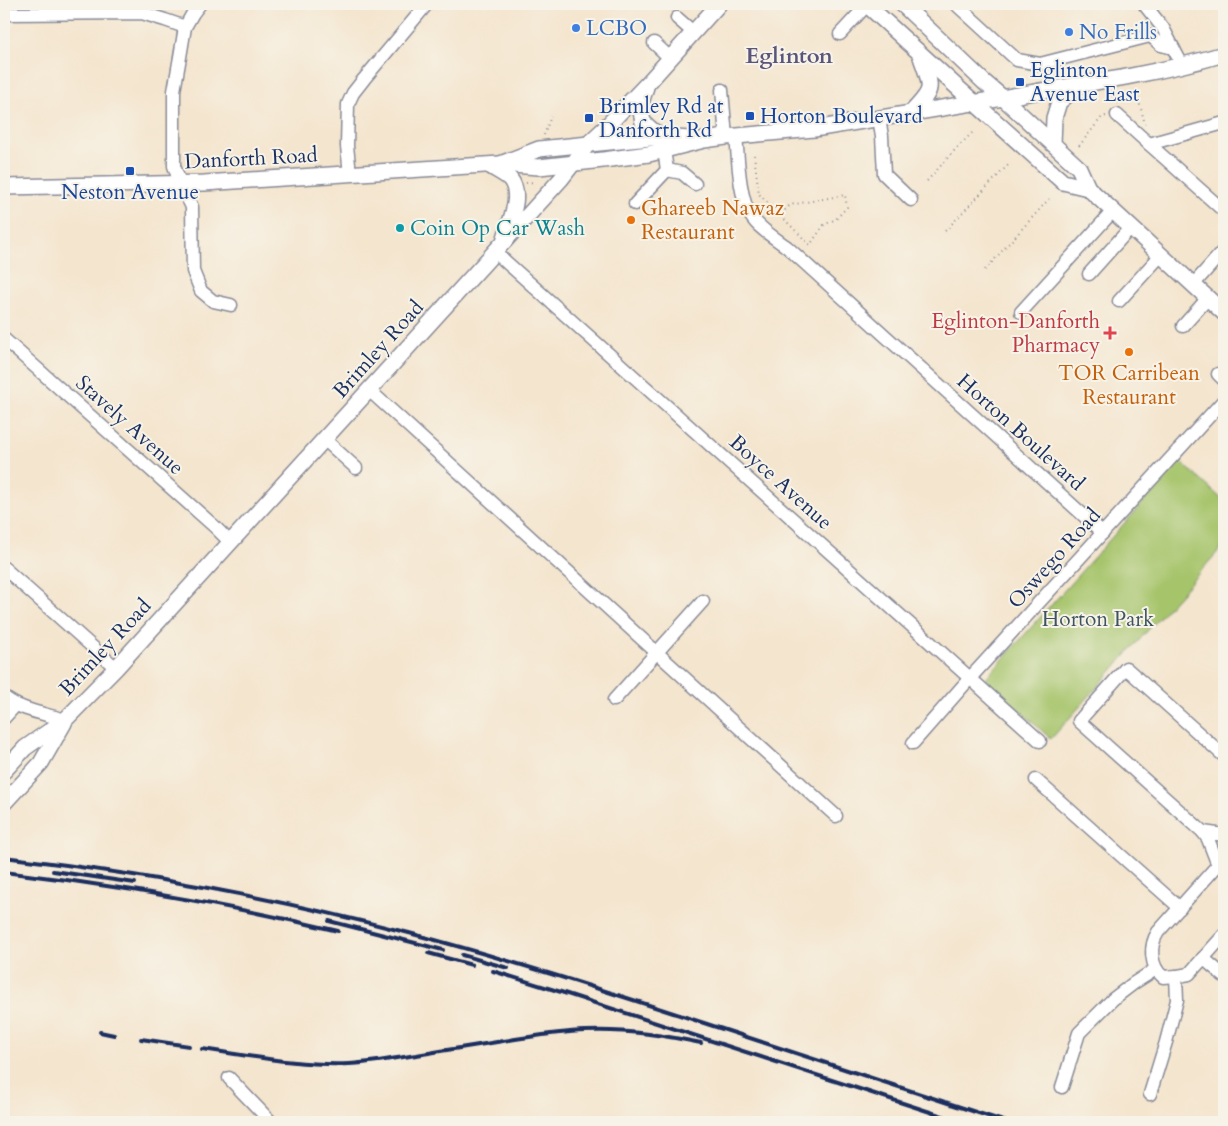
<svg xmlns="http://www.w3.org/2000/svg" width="1228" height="1126" font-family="Cardo,serif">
  <rect width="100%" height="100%" fill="#f7f3e8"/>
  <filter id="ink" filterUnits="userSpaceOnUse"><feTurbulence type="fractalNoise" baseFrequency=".02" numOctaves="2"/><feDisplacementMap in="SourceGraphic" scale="10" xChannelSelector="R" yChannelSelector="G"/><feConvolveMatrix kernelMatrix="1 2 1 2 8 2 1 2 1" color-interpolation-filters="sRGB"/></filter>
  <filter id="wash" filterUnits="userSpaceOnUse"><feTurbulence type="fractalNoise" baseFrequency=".0096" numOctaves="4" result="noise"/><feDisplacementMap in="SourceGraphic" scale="20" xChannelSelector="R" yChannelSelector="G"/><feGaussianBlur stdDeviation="1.12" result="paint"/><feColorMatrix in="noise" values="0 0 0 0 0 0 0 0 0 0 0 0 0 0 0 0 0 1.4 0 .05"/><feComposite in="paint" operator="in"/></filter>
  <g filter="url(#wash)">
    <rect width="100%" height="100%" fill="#f4e5ce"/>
    <!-- green -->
    <path fill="#a6c46b" stroke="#607a64" d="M1180 461 1224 501V545L1051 739 985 679Z"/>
  </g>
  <g filter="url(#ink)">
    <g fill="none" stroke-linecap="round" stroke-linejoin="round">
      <!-- minor casing -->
      <g stroke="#888a96" stroke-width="15">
        <g id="minor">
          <path d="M200 4 193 13 185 27 180 57 174 91V166L180 183 192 207 193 271 201 291 213 301 231 305"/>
          <path d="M1144 4 1163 28 1182 65"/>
          <path d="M958 6 1017 60 1040 64 1150 36 1153 38 1161 45 1173 48"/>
          <path d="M4 14 142 13 165 20 185 27"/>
          <path d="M677 18 693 32"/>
          <path d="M840 34 867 5"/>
          <path d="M654 43 670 58"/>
          <path d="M722 90 726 137"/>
          <path d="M1117 115 1149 144"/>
          <path d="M879 118 882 136 884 174 911 200"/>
          <path d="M1224 123 1149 144 1224 211"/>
          <path d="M736 135C738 157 739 199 751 216 759 229 775 238 787 247L1103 533"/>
          <path d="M667 170 682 173 695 184"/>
          <path d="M350 174 347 146 348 104 353 93 364 79 427 4"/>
          <path d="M635 204 667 170 664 150"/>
          <path d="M495 252 1040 741"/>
          <path d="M1089 274 1131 227"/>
          <path d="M1193 285 1224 250"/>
          <path d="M1119 301 1161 255"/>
          <path d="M1021 312 1113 211"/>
          <path d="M1183 326 1208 298"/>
          <path d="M4 339 215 527 230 542"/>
          <path d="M1218 374 1224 380"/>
          <path d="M369 390 836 816"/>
          <path d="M324 439 356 468"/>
          <path d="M4 568 116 668"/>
          <path d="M4 697C19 710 46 714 65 720"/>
          <path d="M614 700 703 601"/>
          <path d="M4 718 16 705"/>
          <path d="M913 743 970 678 1224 400"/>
          <path d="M1036 780 1180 908"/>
          <path d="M1203 832 1079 721 1126 668 1224 756"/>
          <path d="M1224 858 1158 932C1149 946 1150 966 1163 977L1178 976 1189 974 1224 935"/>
          <path d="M1218 865 1208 839 1203 832 1224 835"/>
          <path d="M1203 958 1224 976"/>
          <path d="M229 1078 271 1122"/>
          <path d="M1062 1087 1079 1033 1113 999 1134 983 1156 969"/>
          <path d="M1150 1094 1166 1042 1177 1000 1176 976"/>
        </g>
      </g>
      <!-- major casing -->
      <g stroke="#888a96" stroke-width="18">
        <g id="major">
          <path d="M866 4 957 87 1063 182 1088 188"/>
          <path d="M902 4 984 82 1003 98 1079 168 1088 188 1224 313"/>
          <path d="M646 87 640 106 643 122 660 137"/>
          <path d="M911 113C935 88 932 89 921 57"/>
          <path d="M1053 144 1054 118 1059 102 1078 86"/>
          <path d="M503 163 539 149 660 137 690 139"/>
          <path d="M490 166C496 170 505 174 510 179 523 195 510 220 505 238"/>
          <path d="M4 187 204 183 500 164 539 167 603 160 649 154 704 140 726 137 814 129 1003 98C1046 89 1089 84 1131 76 1163 70 1194 63 1224 54"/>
          <path d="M4 771 25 748 65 720 116 668 561 179 588 144 604 129 647 84 719 4"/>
          <path d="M4 803 41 763 64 723"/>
        </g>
      </g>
      <!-- path -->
      <g stroke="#888a96" stroke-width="2" stroke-dasharray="1 4" stroke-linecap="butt">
        <path d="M1136 90 1145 124"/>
        <path d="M1116 94 1118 104"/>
        <path d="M544 135 551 116"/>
        <path d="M1079 146 1102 117 1106 116"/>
        <path d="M754 155 759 194 810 245 824 225 836 219 847 207 845 195 790 205 780 215"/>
        <path d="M927 181 953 152 974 131"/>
        <path d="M526 183 534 182"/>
        <path d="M945 231 1010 163"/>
        <path d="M985 270 1049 199"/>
      </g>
      <!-- minor -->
      <use href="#minor" stroke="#fff" stroke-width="12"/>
      <!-- major -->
      <use href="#major" stroke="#fff" stroke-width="15"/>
      <!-- rail -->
      <g stroke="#1b2f5e" stroke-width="4">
        <path d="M4 857C140 873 276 898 409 933 508 959 606 991 704 1023 804 1056 905 1089 1006 1122"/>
        <path d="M53 871 135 883"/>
        <path d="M4 872C116 885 228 905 338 931"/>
        <path d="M329 921 443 950"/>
        <path d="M428 953 472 965"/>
        <path d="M462 955 508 968"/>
        <path d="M493 971 561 992 961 1122"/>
        <path d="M100 1032 114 1035"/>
        <path d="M141 1039 189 1046"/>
        <path d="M202 1049C251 1056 300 1066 349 1064 372 1063 394 1058 417 1055 445 1050 474 1046 503 1041 530 1037 557 1032 585 1031 624 1029 664 1035 701 1043"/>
      </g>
    </g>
  </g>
  <!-- markers -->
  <g fill="#3f7fe0" stroke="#f7f3e8" stroke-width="2">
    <circle cx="576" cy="28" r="5"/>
    <circle cx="1069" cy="32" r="5"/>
  </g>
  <g fill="#1a4fb4" stroke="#f7f3e8" stroke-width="2">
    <rect x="1015" y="77" width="10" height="10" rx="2.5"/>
    <rect x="745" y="111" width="10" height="10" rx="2.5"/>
    <rect x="584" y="113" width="10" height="10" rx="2.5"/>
    <rect x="125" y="166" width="10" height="10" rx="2.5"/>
  </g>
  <g fill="#e8710a" stroke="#f7f3e8" stroke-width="2">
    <circle cx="631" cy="220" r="5"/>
    <circle cx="1129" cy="352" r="5"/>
  </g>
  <circle fill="#0f9aa8" stroke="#f7f3e8" stroke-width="2" cx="400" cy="228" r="5"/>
  <path fill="#e0444e" stroke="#f7f3e8" stroke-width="2" d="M1107.5 325.5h5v5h5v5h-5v5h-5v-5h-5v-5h5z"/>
  <g text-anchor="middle" stroke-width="4" stroke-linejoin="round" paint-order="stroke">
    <!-- shop labels -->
    <g font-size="21" fill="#366cbe" stroke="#f7f3e8" text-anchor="start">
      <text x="586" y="35">LCBO</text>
      <text x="1079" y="39">No Frills</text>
    </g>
    <!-- transit labels -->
    <g font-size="21" fill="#164399" stroke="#f7f3e8" text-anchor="start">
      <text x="1030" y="77">Eglinton<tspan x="1030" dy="24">Avenue East</tspan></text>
      <text x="599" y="113">Brimley Rd at<tspan x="599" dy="24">Danforth Rd</tspan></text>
      <text x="760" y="123">Horton Boulevard</text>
      <text x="130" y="199" text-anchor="middle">Neston Avenue</text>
    </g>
    <!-- street labels -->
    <g font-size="21" fill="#1b2f5e" stroke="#f7f3e8">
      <text transform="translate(251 158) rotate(-3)" y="7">Danforth Road</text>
      <text transform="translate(378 349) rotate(-48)" y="7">Brimley Road</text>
      <text transform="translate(130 425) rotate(42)" y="7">Stavely Avenue</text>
      <text transform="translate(1021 432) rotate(42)" y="7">Horton Boulevard</text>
      <text transform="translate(781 482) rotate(42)" y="7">Boyce Avenue</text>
      <text transform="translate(1054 558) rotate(-48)" y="7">Oswego Road</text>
      <text transform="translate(105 647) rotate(-47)" y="7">Brimley Road</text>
    </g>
    <!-- food labels -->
    <g font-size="21" fill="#c56008" stroke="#f7f3e8" text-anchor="start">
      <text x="641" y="215">Ghareeb Nawaz<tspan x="641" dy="24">Restaurant</tspan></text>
      <text x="1129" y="380" text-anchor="middle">TOR Carribean<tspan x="1129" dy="24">Restaurant</tspan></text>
    </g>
    <!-- culture labels -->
    <g font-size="21" fill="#0d838f" stroke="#f7f3e8" text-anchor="start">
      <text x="410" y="235">Coin Op Car Wash</text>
    </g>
    <!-- health labels -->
    <g font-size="21" fill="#be3a42" stroke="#f7f3e8" text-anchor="end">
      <text x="1100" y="328">Eglinton-Danforth<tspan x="1100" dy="24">Pharmacy</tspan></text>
    </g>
    <!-- park labels -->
    <g font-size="21" fill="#3e5461" stroke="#f7f3e8">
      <text x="1098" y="626">Horton Park</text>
    </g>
    <!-- neighbourhood labels -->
    <g font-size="22" font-weight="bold" fill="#5a557a" stroke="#f7f3e8">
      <text x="789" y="63">Eglinton</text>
    </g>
  </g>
  <!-- margin -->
  <rect width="1228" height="1126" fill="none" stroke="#f7f3e8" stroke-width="20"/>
</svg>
